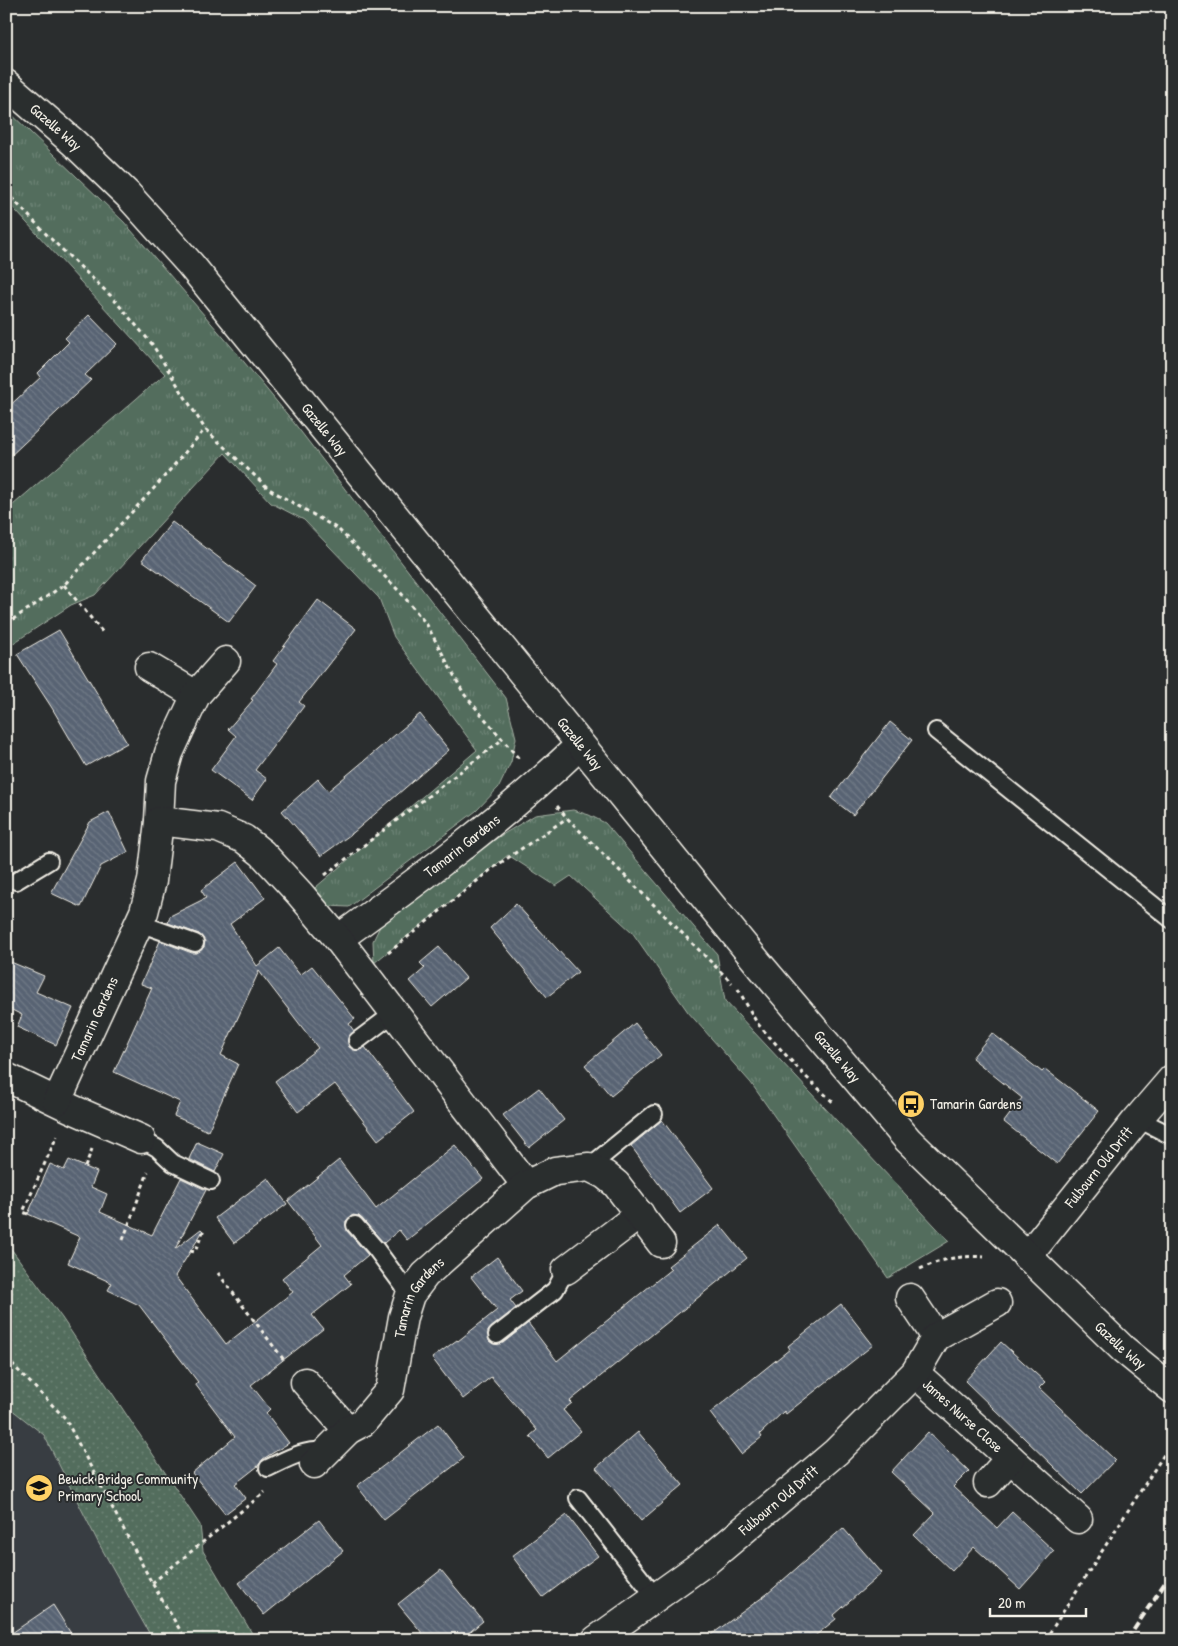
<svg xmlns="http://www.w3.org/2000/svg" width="1178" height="1646" font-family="'Patrick Hand',sans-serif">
  <defs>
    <pattern id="grass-tufts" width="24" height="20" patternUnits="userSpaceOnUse" patternTransform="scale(1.25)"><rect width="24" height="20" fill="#526d5d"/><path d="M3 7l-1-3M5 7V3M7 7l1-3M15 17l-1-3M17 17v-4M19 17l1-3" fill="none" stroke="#6c8274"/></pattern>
    <pattern id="park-dots" width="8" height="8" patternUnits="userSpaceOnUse" patternTransform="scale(1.25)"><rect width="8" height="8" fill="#526d5d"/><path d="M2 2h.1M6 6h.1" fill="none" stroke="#6c8274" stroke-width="1.8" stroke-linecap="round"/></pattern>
    <pattern id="building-back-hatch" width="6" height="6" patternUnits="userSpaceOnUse" patternTransform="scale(1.25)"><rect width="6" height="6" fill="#586373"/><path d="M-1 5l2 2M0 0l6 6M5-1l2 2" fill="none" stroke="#717a87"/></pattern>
  </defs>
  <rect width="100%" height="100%" fill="#2a2d2e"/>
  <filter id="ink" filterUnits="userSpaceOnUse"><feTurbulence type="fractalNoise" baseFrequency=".02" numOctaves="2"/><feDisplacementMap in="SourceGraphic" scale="10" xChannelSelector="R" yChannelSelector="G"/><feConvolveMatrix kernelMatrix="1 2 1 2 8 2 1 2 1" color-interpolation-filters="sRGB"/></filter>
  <g filter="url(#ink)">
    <!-- built -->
    <path fill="#383d43" d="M6 1405 44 1435 98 1542 154 1640H6Z"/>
    <!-- grass -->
    <g fill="url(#grass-tufts)" stroke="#a3afa2">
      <path d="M6 109 124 222 230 345 291 419 506 698 516 738 511 762 499 787 476 811 349 907 327 906 309 893 477 750 394 637 379 598 304 520 271 503 225 453 95 595 71 605 6 648V511L165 374 6 200Z"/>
      <path d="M573 810 589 815 605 823 717 954 725 1001 949 1241 888 1278 751 1083 688 1012 632 932 571 876 556 886 508 855 374 963 373 941 383 920 459 861 535 815Z"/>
    </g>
    <!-- park -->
    <path fill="url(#park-dots)" stroke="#a3afa2" d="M6 1247 12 1250 62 1318 200 1525 203 1551 256 1640H153L98 1542 44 1435 6 1405Z"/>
    <!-- building -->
    <g fill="url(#building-back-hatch)" stroke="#f4f1e8">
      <path d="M89 315 117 344 85 375 91 380 6 460V409L41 377 38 373 69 342 65 338Z"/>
      <path d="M172 522 256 586 229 622 142 560Z"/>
      <path d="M318 600 356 629 299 702 304 706 255 770 267 779 252 800 211 770 236 736 228 729 253 700 251 699 277 664 273 661Z"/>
      <path d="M59 630 127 743 86 766 52 708 17 654Z"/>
      <path d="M420 714 449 750 354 832 321 856 282 811 318 779 328 791Z"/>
      <path d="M890 722 912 740 853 815 831 798Z"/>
      <path d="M109 812 128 852 101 866 81 907 51 893 90 822Z"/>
      <path d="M238 862 265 898 230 924 257 966 279 948 300 975 312 966 355 1019 349 1024 354 1031 348 1038 349 1047 358 1051 365 1047 414 1112 378 1140 335 1084 298 1112 275 1081 318 1048 259 971 221 1055 238 1064 208 1131 174 1116 180 1102 114 1072 152 988 141 984 160 941 192 953H197L204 947 205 941 199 934 168 923 170 916 206 898 201 890Z"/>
      <path d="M516 904 578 972 547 997 490 928Z"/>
      <path d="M439 947 466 978 432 1007 410 981 425 968 420 963Z"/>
      <path d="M6 960 44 976 36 992 73 1008 56 1045 17 1027 22 1015 6 1007Z"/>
      <path d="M635 1023 661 1055 611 1096 585 1065Z"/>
      <path d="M992 1033 1042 1072 1045 1069 1099 1111 1057 1164 1004 1122 1022 1098 972 1058Z"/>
      <path d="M539 1088 564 1120 529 1148 503 1115Z"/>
      <path d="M662 1120 713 1188 680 1213 631 1146Z"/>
      <path d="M197 1142 224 1154 215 1172 189 1159Z"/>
      <path d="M455 1145 483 1179 407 1240 399 1230 384 1243 359 1216 353 1215 346 1221 347 1231 368 1255 344 1275 351 1284 312 1315 323 1329 251 1385 270 1409 266 1413 289 1443 263 1459 258 1466 235 1484 246 1498 225 1514 192 1473 235 1437 195 1384 198 1382 139 1305 108 1290 112 1283 68 1263 80 1237 28 1214 50 1164 64 1170 69 1160 97 1172 91 1187 107 1194 100 1212 152 1235 181 1178 206 1190 175 1249 201 1229 203 1231 175 1276 226 1344 293 1292 282 1278 322 1245 288 1201 339 1160 376 1209Z"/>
      <path d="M268 1178 287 1204 234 1243 215 1218Z"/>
      <path d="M720 1225 747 1258 570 1401 572 1403 563 1410 581 1431 548 1458 530 1436 537 1430 491 1377 463 1399 432 1358 457 1340 458 1341 497 1310 471 1277 497 1257 522 1291 510 1300 516 1308 488 1331 489 1341 494 1344 503 1343 528 1323 557 1361 671 1269 668 1266Z"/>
      <path d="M841 1304 873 1345 786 1414 784 1411 760 1434 762 1437 741 1454 710 1413 790 1349 788 1346Z"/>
      <path d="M1001 1342 1045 1382 1039 1388 1115 1460 1082 1494 965 1381Z"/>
      <path d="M438 1424 464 1458 384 1520 357 1486Z"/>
      <path d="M638 1432 683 1485 641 1521 596 1468Z"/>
      <path d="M928 1432 969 1471 953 1487 997 1528 1012 1512 1054 1551 1020 1589 974 1547 952 1571 914 1535 935 1513 891 1472Z"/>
      <path d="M567 1515 598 1556 543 1597 512 1556Z"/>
      <path d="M319 1520 343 1551 264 1615 239 1583Z"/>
      <path d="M843 1528 882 1573 834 1615 836 1619 810 1640H704L767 1594Z"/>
      <path d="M441 1570 483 1621 460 1640H428L398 1604Z"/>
      <path d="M53 1605 75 1640H6V1637Z"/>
    </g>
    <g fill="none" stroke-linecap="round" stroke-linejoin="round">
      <!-- service casing -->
      <g stroke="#f4f1e8" stroke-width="20">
        <g id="service">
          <path d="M936 731 1172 920"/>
          <path d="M16 881 49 861"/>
          <path d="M139 923 195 943"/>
          <path d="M357 1041 394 1013"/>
          <path d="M1135 1122 1146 1123 1172 1136"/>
          <path d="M141 1139 157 1148 173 1163 211 1181"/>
          <path d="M589 1167 654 1114"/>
          <path d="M355 1225 376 1249 410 1295"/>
          <path d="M497 1335 555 1290 566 1270"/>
          <path d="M268 1468C289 1458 303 1449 327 1451"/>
          <path d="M578 1498 657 1599"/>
        </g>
      </g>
      <!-- minor casing -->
      <g stroke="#f4f1e8" stroke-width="31">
        <g id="minor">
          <path d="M149 667 196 695"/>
          <path d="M159 821 161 781 169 753 196 695 226 661"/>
          <path id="s1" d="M338 939C422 878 505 817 580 745"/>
          <path d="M6 1077 70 1108 141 1139"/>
          <path id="s2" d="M57 1101 144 912 152 881 159 821 218 828 244 839 262 853 300 894 338 939 526 1185"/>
          <path id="s3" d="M1027 1257 1135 1122 1172 1079"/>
          <path d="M566 1270 640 1214"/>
          <path d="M910 1298 936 1337"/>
          <path id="s4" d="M915 1373 1078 1519"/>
          <path d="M305 1382 348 1430"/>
          <path id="s5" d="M314 1464 348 1430 363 1422 390 1390 403 1317 410 1295 425 1275 526 1185 555 1171 589 1167 605 1175 616 1184 661 1243"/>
          <path d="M988 1483 1010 1458"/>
          <path id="s6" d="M596 1640 708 1560 836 1452 915 1373 936 1337 997 1303"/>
        </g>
      </g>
      <!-- tertiary casing -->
      <g stroke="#f4f1e8" stroke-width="31">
        <g id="tertiary">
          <path id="s7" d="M6 84 74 143 128 195 190 264 758 963 908 1140 1123 1349 1172 1389"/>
        </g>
      </g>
      <!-- path -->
      <g stroke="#f4f1e8" stroke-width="3" stroke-dasharray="4 4" stroke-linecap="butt">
        <path d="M6 192 49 237 111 296 152 344 205 429 269 489 338 529 401 593 427 625 464 694 520 760"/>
        <path d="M64 585 104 634"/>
        <path d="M6 624 64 585 157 485 205 429"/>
        <path d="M557 806 567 818 732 983"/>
        <path d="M325 875 503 739"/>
        <path d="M388 953 493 868 567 818"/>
        <path d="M738 989 757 1023 804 1075 833 1102"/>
        <path d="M85 1167 92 1149"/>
        <path d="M28 1214 23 1212 57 1136"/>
        <path d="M123 1240 148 1172"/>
        <path d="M190 1251 195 1252 204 1229"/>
        <path d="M920 1269C942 1259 960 1255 984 1257"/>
        <path d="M218 1273 284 1360"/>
        <path d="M6 1358 65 1418 152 1583 186 1640"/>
        <path d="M152 1583 265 1492"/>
        <path d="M1045 1640 1172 1442"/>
      </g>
      <!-- service -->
      <use href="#service" stroke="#2a2d2e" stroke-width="16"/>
      <!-- minor -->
      <use href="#minor" stroke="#2a2d2e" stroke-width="28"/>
      <!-- tertiary -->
      <use href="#tertiary" stroke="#2a2d2e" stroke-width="28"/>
      <!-- rail -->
      <path stroke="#f4f1e8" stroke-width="4" stroke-dasharray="8 4" stroke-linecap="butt" d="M1127 1640 1172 1572"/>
    </g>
  </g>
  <!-- icons -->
  <defs>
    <g id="bus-disc" transform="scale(1.4375)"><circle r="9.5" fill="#ffd166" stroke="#2a2d2e"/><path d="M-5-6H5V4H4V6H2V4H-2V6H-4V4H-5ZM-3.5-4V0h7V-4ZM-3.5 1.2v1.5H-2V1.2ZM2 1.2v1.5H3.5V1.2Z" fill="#111"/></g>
    <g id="school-disc" transform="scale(1.4375)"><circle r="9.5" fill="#ffd166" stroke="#2a2d2e"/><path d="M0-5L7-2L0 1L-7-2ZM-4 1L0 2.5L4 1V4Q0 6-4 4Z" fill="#111"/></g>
  </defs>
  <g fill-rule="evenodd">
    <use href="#bus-disc" x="911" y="1104"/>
    <use href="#school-disc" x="39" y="1488"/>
  </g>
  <g text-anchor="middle" stroke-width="4" stroke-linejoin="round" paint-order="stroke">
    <!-- street labels -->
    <g font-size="15" fill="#f4f1e8" stroke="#2a2d2e">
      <text dy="5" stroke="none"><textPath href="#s7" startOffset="66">Gazelle Way</textPath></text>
      <text dy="5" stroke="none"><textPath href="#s7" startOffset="471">Gazelle Way</textPath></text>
      <text dy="5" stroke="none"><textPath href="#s7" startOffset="876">Gazelle Way</textPath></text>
      <text dy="5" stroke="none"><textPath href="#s1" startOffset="155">Tamarin Gardens</textPath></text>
      <text dy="5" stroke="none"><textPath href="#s2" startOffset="90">Tamarin Gardens</textPath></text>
      <text dy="5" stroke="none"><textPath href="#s7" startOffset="1281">Gazelle Way</textPath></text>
      <text dy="5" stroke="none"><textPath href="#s3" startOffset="115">Fulbourn Old Drift</textPath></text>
      <text dy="5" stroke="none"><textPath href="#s5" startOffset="206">Tamarin Gardens</textPath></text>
      <text dy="5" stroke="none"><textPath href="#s7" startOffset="1686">Gazelle Way</textPath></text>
      <text dy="5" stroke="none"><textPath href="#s4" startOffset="64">James Nurse Close</textPath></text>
      <text dy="5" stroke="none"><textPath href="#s6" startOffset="230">Fulbourn Old Drift</textPath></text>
    </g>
    <!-- poi labels -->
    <g font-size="15" fill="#f4f1e8" stroke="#2a2d2e" text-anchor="start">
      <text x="930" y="1109">Tamarin Gardens</text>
      <text x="58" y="1484">Bewick Bridge Community<tspan x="58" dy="17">Primary School</tspan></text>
    </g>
  </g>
  <!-- margin -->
  <rect width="1178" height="1646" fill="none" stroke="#2a2d2e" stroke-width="25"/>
  <rect x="12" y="12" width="1153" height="1621" fill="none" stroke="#f4f1e8" stroke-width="2" filter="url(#ink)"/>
  <!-- scale -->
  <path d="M990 1608v8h96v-8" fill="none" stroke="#f4f1e8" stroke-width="2.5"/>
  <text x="998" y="1608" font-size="15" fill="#f4f1e8" stroke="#2a2d2e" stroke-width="4" paint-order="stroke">20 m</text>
</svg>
